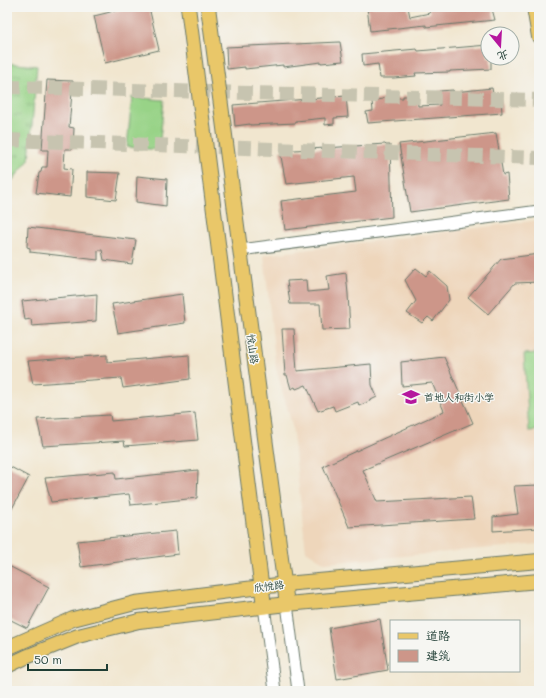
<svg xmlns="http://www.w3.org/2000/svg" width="546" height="698" font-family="Mali,'LXGW WenKai TC',sans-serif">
  <defs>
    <pattern id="grass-tufts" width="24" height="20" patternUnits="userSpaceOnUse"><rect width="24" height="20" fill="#98d387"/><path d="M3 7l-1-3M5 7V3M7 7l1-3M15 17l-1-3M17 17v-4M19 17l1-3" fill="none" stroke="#7bac6f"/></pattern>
  </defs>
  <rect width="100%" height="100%" fill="#f6f6f2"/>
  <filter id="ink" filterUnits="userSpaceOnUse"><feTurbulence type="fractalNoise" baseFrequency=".025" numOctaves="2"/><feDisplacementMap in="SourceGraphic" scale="8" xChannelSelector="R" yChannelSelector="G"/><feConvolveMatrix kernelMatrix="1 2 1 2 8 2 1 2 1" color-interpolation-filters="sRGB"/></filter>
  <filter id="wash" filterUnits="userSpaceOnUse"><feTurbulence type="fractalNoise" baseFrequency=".012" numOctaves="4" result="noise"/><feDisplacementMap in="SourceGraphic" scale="16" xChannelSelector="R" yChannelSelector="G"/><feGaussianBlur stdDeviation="0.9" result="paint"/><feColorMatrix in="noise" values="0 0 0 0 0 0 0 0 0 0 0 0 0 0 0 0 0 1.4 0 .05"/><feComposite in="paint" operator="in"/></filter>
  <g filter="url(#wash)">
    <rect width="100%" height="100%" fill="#f1e6cf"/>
    <!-- built -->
    <path fill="#eed6bb" d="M539 220V544L325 563 306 551 292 425 276 369 264 255Z"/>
    <!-- grass -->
    <path fill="url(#grass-tufts)" stroke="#5c885e" d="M7 63 37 66 29 160 7 187Z"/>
    <!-- pitch -->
    <g fill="#98d387" stroke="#5c885e">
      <path d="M132 97 164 100 159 150 127 147Z"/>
      <path d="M539 353V430L529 431 524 354Z"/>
    </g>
    <g id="blocks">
      <!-- building -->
      <g fill="#cd9689">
        <path d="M131 7H149L159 50 105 63 94 16Z"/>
        <path d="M367 7H408L410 17 430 13 428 7H487V9H492L495 20 426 27V25L370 31Z"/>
        <path d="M340 42 343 61 321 63V62L283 67V65L245 69V67L227 69 226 47Z"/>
        <path d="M488 45V58H491V69L450 71V72L415 73 416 76 394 78H380L378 64 363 66 362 54 417 49 418 51Z"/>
        <path d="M47 80 73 81 69 127 74 128 73 149H65L64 168 72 169 70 197 36 193 39 173 41 172 42 167H47L48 150H42Z"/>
        <path d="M492 88 494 101 501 100 502 113 368 123 366 112 373 111 372 101 383 99V98H403V96H417L418 106 440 105 439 91 453 90 454 92Z"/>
        <path d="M346 96 348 117 334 118V124L325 125V118L296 121V123L250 125V124L235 126 233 105Z"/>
        <path d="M496 133 503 175 507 174 509 199 410 212 399 144Z"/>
        <path d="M385 144 386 145H390L392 217 285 230 281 201 356 192 354 177 286 184 280 151Z"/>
        <path d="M87 172 120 173 116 200 87 197Z"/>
        <path d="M137 176 167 179 166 206 136 202Z"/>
        <path d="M28 227 136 240 132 264 104 260 102 250H98V260L30 252V248L27 247Z"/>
        <path d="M539 254V282L515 283 488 314 468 297 501 259Z"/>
        <path d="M416 268 426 276 430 271 447 286 449 300 433 321 428 317 422 323 407 313 416 301 405 280Z"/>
        <path d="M346 273 348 294 350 329 322 330 320 304H290L287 281 306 280 307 292 329 290 327 276Z"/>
        <path d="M97 294 96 321 32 326 31 319 25 320 22 301Z"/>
        <path d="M182 294 185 323 118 333 112 304Z"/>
        <path d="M282 329H294L297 371 371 364 372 385 377 397 359 406 358 402 335 411 333 406 318 411 306 385 296 389 295 387 291 389 287 375H285Z"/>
        <path d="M107 355V362L189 355 190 379 123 388 121 378 33 384 28 361Z"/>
        <path d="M444 357 473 423 363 470 377 502 471 497 474 519 349 527 323 466 444 411 432 383 402 386 401 362Z"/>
        <path d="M195 413 198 440 125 446 124 441 43 446 37 419 110 415 111 421Z"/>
        <path d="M7 465 29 477 7 518Z"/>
        <path d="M198 470 197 498 131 505 129 494 51 502 45 478 115 472 116 479Z"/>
        <path d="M539 485V528L493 531V517L518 514 514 486Z"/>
        <path d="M176 531 178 554 81 567 77 541Z"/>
        <path d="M7 565 49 587 27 628 7 618Z"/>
        <path d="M380 619 388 670 337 679 329 628Z"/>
      </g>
    </g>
  </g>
  <g filter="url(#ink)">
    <use href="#blocks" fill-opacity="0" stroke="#68786a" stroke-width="1"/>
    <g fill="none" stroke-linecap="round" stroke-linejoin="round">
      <!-- major-tunnel -->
      <g stroke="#c7c4b0" stroke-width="14" stroke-dasharray="14 7" stroke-linecap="butt">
        <path d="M7 87 539 100"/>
        <path d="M7 140 539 158"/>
      </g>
      <!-- minor casing -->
      <g stroke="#68786a" stroke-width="13">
        <g id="minor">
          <path d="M240 250 539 211"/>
          <path d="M287 604 298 691"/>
          <path d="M264 606 275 691"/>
        </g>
      </g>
      <!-- major casing -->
      <g stroke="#68786a" stroke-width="16">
        <g id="major">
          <path d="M188 7 264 606"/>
          <path d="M208 7 287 604"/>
          <path d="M534 7 539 37"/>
          <path d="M7 648 73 619 135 603 285 584 539 561"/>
          <path d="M7 666 26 657 78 636 139 621 287 604 539 581"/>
        </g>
      </g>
      <!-- minor -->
      <use href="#minor" stroke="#fff" stroke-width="11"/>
      <!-- major -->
      <use href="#major" stroke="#e9c769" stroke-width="14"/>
    </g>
  </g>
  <!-- icons -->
  <defs>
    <g id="school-bare" transform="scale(1.38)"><path d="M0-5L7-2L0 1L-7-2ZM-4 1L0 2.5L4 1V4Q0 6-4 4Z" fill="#b5179e" stroke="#f6f6f2" stroke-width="2.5" paint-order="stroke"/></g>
  </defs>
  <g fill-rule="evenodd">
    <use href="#school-bare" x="411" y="397"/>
  </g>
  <g text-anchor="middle" stroke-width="3" stroke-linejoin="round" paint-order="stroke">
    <!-- street labels -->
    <g font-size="10" fill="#1f3d34" stroke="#f6f6f2">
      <text transform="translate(253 349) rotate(82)" y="4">悦山路</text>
      <text transform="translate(269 586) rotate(-7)" y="4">欣悦路</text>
    </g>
    <!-- poi labels -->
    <g font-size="10" fill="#1f3d34" stroke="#f6f6f2" text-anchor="start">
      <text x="424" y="401">首地人和街小学</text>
    </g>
  </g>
  <!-- margin -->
  <rect width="546" height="698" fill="none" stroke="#f6f6f2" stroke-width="24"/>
  <!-- legend -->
  <rect x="390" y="620" width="130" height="52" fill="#f6f6f2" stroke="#a0aca6"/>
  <rect x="398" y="633" width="20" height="6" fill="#e9c769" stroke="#a0aca6"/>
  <text x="426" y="640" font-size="12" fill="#1f3d34">道路</text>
  <rect x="398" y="650" width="20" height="12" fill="#cd9689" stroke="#a0aca6"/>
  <text x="426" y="660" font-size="12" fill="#1f3d34">建筑</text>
  <!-- north arrow -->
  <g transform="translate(500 46) rotate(162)"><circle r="19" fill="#f6f6f2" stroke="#a0aca6"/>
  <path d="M0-3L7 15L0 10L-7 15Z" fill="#b5179e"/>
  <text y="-6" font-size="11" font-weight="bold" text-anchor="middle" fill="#1f3d34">北</text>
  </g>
  <!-- scale -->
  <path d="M28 664v6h79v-6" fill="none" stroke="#1f3d34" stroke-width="2"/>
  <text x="34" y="664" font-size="12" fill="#1f3d34" stroke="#f6f6f2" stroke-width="3" paint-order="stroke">50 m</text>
</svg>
